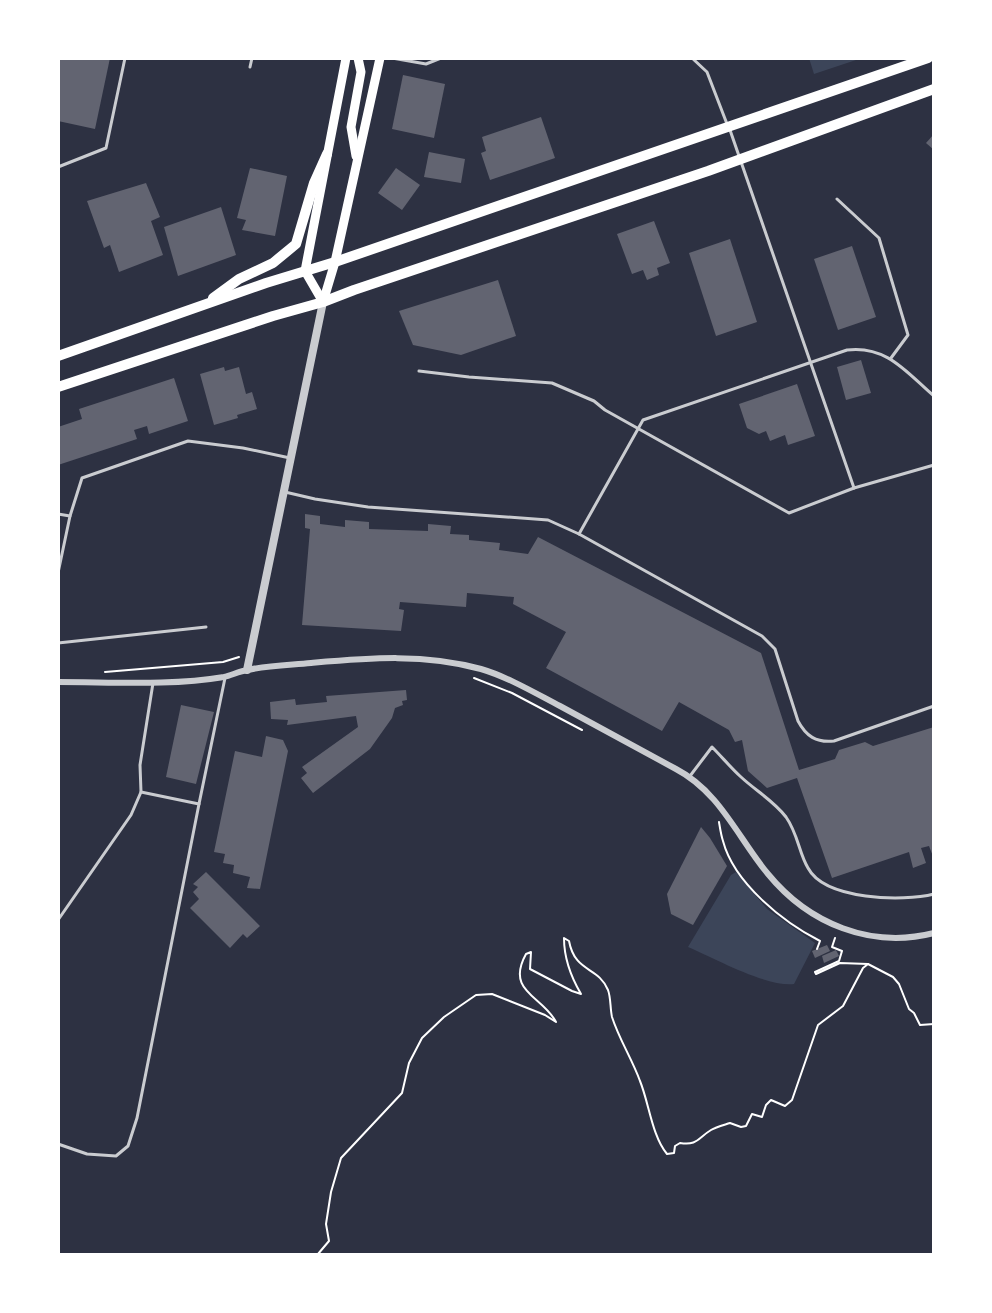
<svg xmlns="http://www.w3.org/2000/svg" width="992" height="1313" font-family="Montserrat,sans-serif">
  <rect width="100%" height="100%" fill="#2d3142"/>
  <!-- green -->
  <g fill="#3c4559">
    <path d="M809 58H859V59L814 74Z"/>
    <path d="M736 872 767 909 815 943 794 984C766 987 714 958 688 947L731 875Z"/>
  </g>
  <!-- building -->
  <g fill="#626471">
    <path d="M58 58H110L95 129 58 121Z"/>
    <path d="M403 75 445 84 434 138 392 129Z"/>
    <path d="M541 117 555 158 490 180 481 153 486 151 482 137Z"/>
    <path d="M934 134V150L926 143Z"/>
    <path d="M429 152 465 159 461 183 424 177Z"/>
    <path d="M250 168 287 176 275 236 242 230 246 220 237 218Z"/>
    <path d="M396 168 420 185 402 210 378 193Z"/>
    <path d="M146 183 160 217 151 221 163 255 119 272 110 245 104 248 87 201Z"/>
    <path d="M221 207 236 255 178 276 164 227Z"/>
    <path d="M654 221 670 263 657 268 659 275 647 280 643 270 632 274 617 234Z"/>
    <path d="M730 239 757 322 716 336 689 253Z"/>
    <path d="M852 246 876 317 838 330 814 259Z"/>
    <path d="M498 280 516 336 461 355 413 345 399 311Z"/>
    <path d="M861 360 871 393 846 400 837 367Z"/>
    <path d="M224 367 225 371 239 367 246 394 252 392 257 409 237 415 238 418 214 425 200 374Z"/>
    <path d="M174 378 188 421 149 434 147 426 134 430 137 439 58 465V427L82 419 79 409Z"/>
    <path d="M797 384 815 436 788 445 785 435 770 441 766 431 759 434 747 428 739 404Z"/>
    <path d="M305 514 320 516V524L345 527V520L369 522V529L428 531V524L451 526 450 534 469 535V540L500 543 499 550 528 554 538 537 761 653 799 770 835 759 839 750 865 742 873 746 934 727V859L929 846 921 848 926 863 913 868 909 852 832 878 797 778 767 788 748 771 742 740 735 742 729 730 679 702 662 731 546 668 566 632 513 604 514 597 467 593 466 607 400 602 399 609 404 610 401 631 302 625 310 529 305 528Z"/>
    <path d="M406 690 407 700 402 701 403 705 395 708 392 718 370 749 313 793 301 778 307 773 302 767 358 727 356 716 287 725 288 720 271 719 270 702 295 699 296 705 327 702 326 696Z"/>
    <path d="M181 705 214 712 196 784 166 777Z"/>
    <path d="M266 736 283 740 288 751 260 889 247 888 250 877 233 873 234 865 223 863 225 854 214 852 235 751 262 757Z"/>
    <path d="M701 827 710 838 727 866 693 925 671 914 667 894Z"/>
    <path d="M206 872 260 926 247 938 243 934 230 948 190 908 199 899 193 892 198 887 193 884Z"/>
    <path d="M827 945 830 951 815 958 812 951Z"/>
    <path d="M836 950 839 956 824 963 822 956Z"/>
  </g>
  <g fill="none" stroke-linecap="round" stroke-linejoin="round">
    <!-- path -->
    <g stroke="#fff" stroke-width="2">
      <path d="M105 672 223 662 239 657"/>
      <path d="M474 678 512 693 582 730"/>
      <path d="M719 822C720 828 721 835 723 841 734 883 783 922 820 941L817 949"/>
      <path d="M835 938 832 947 842 951 839 961 815 972 816 974 840 963 868 964 893 977 899 984 909 1009 914 1013 920 1025 934 1024"/>
      <path d="M318 1254 329 1241 326 1224 331 1192 341 1158 402 1093 409 1063 422 1038 444 1017 476 995 492 994 545 1015 556 1022C543 996 505 992 526 954L531 952 530 969 572 991 581 994C571 977 564 958 564 938L569 941C575 973 598 966 608 990 611 998 610 1008 612 1017 619 1039 632 1059 640 1081 649 1103 652 1136 667 1154L674 1153 675 1146 680 1143C697 1146 698 1138 711 1130 716 1127 724 1125 730 1123L741 1127 746 1126 752 1114 762 1117 766 1105 771 1100 785 1106 792 1100 818 1025 843 1006 863 968 868 964"/>
    </g>
    <!-- service -->
    <g stroke="#caccd0" stroke-width="3">
      <path d="M392 58 426 64 441 58"/>
      <path d="M692 58 707 72 727 124"/>
      <path d="M250 67 252 58"/>
      <path d="M730 130 854 488"/>
      <path d="M58 167 106 148 125 58"/>
      <path d="M837 199 879 238 908 335 891 358"/>
      <path d="M419 371 469 377 552 383 594 401 605 410 789 513 854 488 934 465"/>
      <path d="M285 492 315 499 368 507 548 520 579 534 762 636 775 649 798 721C806 736 816 743 834 741L934 706"/>
      <path d="M58 514 70 516"/>
      <path d="M579 534 643 420 847 350C887 345 907 373 934 396"/>
      <path d="M58 573 70 516 82 478 188 441 243 448 290 458"/>
      <path d="M58 643 206 627"/>
      <path d="M153 683 140 765 141 792 199 804 225 678"/>
      <path d="M690 776 712 747C722 757 731 768 741 777 756 791 774 801 786 817 798 834 799 853 808 868 825 900 903 902 934 894"/>
      <path d="M58 920 131 815 141 792"/>
      <path d="M58 1144 87 1154 116 1156 128 1146 137 1118 199 804"/>
    </g>
    <!-- minor -->
    <path stroke="#caccd0" stroke-width="6" d="M58 682C113 682 170 686 224 677 232 675 240 671 248 670 268 665 290 665 311 663 369 658 424 653 481 669 508 677 535 693 560 706 599 727 638 748 676 769 720 792 738 838 768 874 809 924 871 949 934 933"/>
    <!-- tertiary -->
    <path stroke="#caccd0" stroke-width="8" d="M247 670 323 302"/>
    <!-- secondary -->
    <g stroke="#fff" stroke-width="9">
      <path d="M356 156 351 127 361 72 358 58"/>
      <path d="M323 302 305 271 346 58"/>
      <path d="M323 302 335 262 380 58"/>
    </g>
    <!-- primary -->
    <g stroke="#fff" stroke-width="10">
      <path d="M213 298 239 279 273 263 296 244 314 183 327 154"/>
      <path d="M58 356 266 283 335 262 928 58"/>
      <path d="M58 387 273 316 323 302 354 290 708 171 934 89"/>
    </g>
  </g>
  <!-- border -->
  <rect width="992" height="1313" fill="none" stroke="#ffffff" stroke-width="120"/>
</svg>
